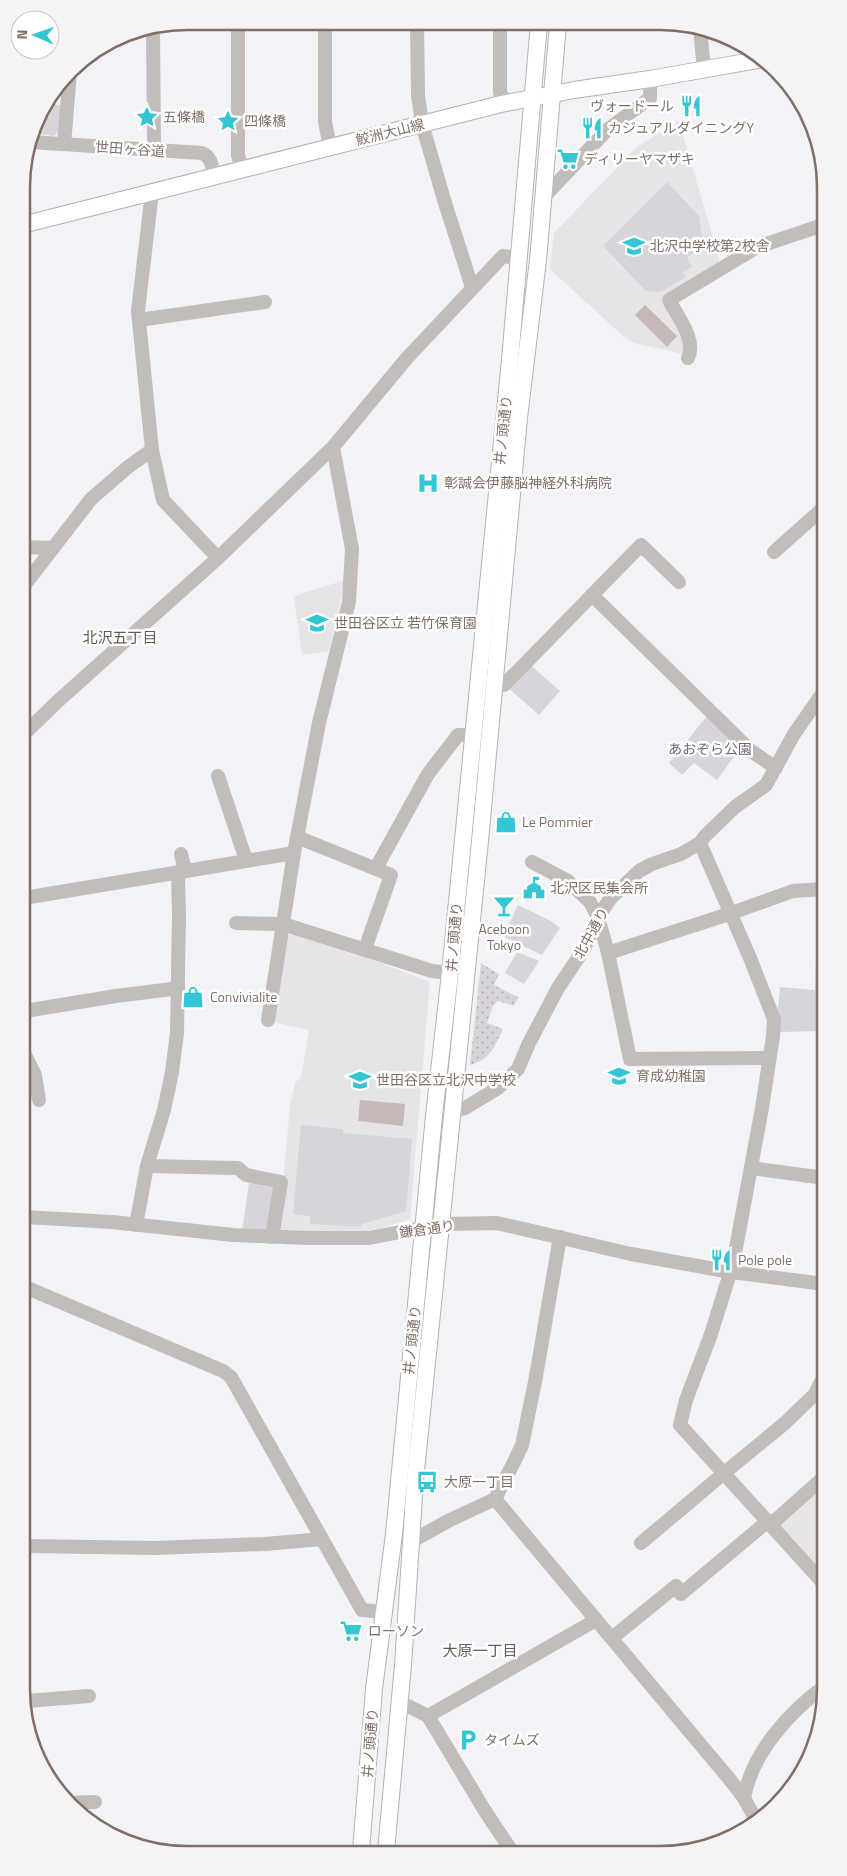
<svg xmlns="http://www.w3.org/2000/svg" width="847" height="1876" font-family="'Titillium Web','Noto Sans JP',sans-serif">
  <defs>
    <pattern id="grass-dots" width="8" height="8" patternUnits="userSpaceOnUse" patternTransform="scale(1.25)"><rect width="8" height="8" fill="#d8d4dc"/><path d="M2 2h.1M6 6h.1" fill="none" stroke="#b5b0b6" stroke-width="1.8" stroke-linecap="round"/></pattern>
  </defs>
  <rect width="100%" height="100%" fill="#f2f3f6"/>
  <!-- built -->
  <g fill="#e6e4e6">
    <path d="M679 121 719 259 717 265 662 298 683 341V354L634 343 623 336 550 269 554 233 637 147Z"/>
    <path d="M345 580 329 651 302 655 294 596Z"/>
    <path d="M292 934 363 956 430 982 410 1219 368 1233 281 1231 279 1229 290 1105 295 1083 301 1077 309 1030 272 1022 287 936Z"/>
    <path d="M825 1481V1579L779 1529V1523Z"/>
  </g>
  <!-- grass -->
  <path fill="url(#grass-dots)" d="M481 963 499 974 494 985 518 997 514 1006 498 1001 493 1006 487 1023 503 1029C494 1048 491 1059 470 1065Z"/>
  <!-- green -->
  <g fill="#d8d4dc">
    <path d="M46 104 63 105 60 129 54 136 33 133 39 114Z"/>
    <path d="M667 182 699 216 702 236 697 251 687 257 692 267 683 272 686 277 660 292 646 291 603 246Z"/>
    <path d="M528 663 560 691 539 715 507 687Z"/>
    <path d="M707 716 740 748 717 780 694 763 682 775 669 763Z"/>
    <path d="M518 905 551 921 560 928 542 955 503 936Z"/>
    <path d="M517 952 539 961 524 984 505 973Z"/>
    <path d="M816 962H823L822 1031 780 1032 777 1017 780 987 815 990Z"/>
    <path d="M301 1125 343 1129V1133L412 1139 406 1211 362 1224 361 1227 310 1224V1216L293 1214Z"/>
    <path d="M249 1183 275 1188 267 1232 242 1231Z"/>
  </g>
  <!-- water -->
  <g fill="#c5b8b6">
    <path d="M645 305 677 336 667 347 635 315Z"/>
    <path d="M360 1100 405 1104 403 1126 358 1121Z"/>
  </g>
  <g fill="none" stroke-linecap="round" stroke-linejoin="round">
    <!-- major casing -->
    <g stroke="#b7b1ae" stroke-width="18">
      <g id="major">
        <path d="M22 225 501 104 574 90 650 79 763 59"/>
        <path d="M361 1851 374 1689 394 1534 434 1116 450 973 510 360 539 23"/>
        <path d="M386 1851 403 1665 415 1481 480 841 519 418 538 260 558 24"/>
      </g>
    </g>
    <!-- minor -->
    <g stroke="#c2bdba" stroke-width="14">
      <path d="M238 22V155L242 169"/>
      <path d="M325 22V122L330 147"/>
      <path d="M417 23 418 95 422 124 445 203 472 287"/>
      <path d="M500 23V93L508 103"/>
      <path d="M153 28 154 150"/>
      <path d="M700 28 704 70"/>
      <path d="M31 142 202 153C212 157 212 167 214 177"/>
      <path d="M64 144 70 73"/>
      <path d="M152 192 138 311 152 450 163 500 218 558"/>
      <path d="M544 197 607 130 650 98V79"/>
      <path d="M139 320 265 302"/>
      <path d="M688 358C697 340 677 316 669 300L757 247 820 226"/>
      <path d="M23 547 53 548"/>
      <path d="M774 552 821 510"/>
      <path d="M23 587 91 499 128 467 152 450"/>
      <path d="M592 595 751 751 776 768"/>
      <path d="M494 684 504 685 641 545 679 582"/>
      <path d="M24 734 58 701 218 558 333 447 407 358 503 256 518 258"/>
      <path d="M218 776 246 860"/>
      <path d="M297 837 391 875 365 949"/>
      <path d="M700 843 750 958 774 1019 773 1036 762 1108 733 1264 710 1337 686 1400 680 1425 825 1585"/>
      <path d="M181 854 185 870"/>
      <path d="M532 862 568 881 590 902 598 917 608 953 630 1059 769 1058"/>
      <path d="M376 868 428 774 458 735H473"/>
      <path d="M24 898 294 853"/>
      <path d="M236 923 283 924 432 971 450 973"/>
      <path d="M608 953 726 915 793 891 823 889"/>
      <path d="M25 1011 116 996 172 989 178 987"/>
      <path d="M268 1020 294 853 319 723 349 602 352 549 333 447"/>
      <path d="M25 1055 35 1075 39 1100"/>
      <path d="M453 1111 465 1108 498 1088 518 1069 529 1043 558 988 584 949 598 917 610 899 639 871 652 864 681 854 700 843 705 836 735 807 766 785 794 734 822 694"/>
      <path d="M147 1166 238 1168 246 1175 281 1182 272 1237"/>
      <path d="M751 1168 824 1178"/>
      <path d="M25 1217 112 1222 233 1235 306 1238H369L442 1224 497 1223 631 1254 731 1272 824 1284"/>
      <path d="M136 1225 147 1166 164 1110 172 1072 177 1033 179 916 178 872"/>
      <path d="M25 1287 223 1371 231 1377 362 1610 384 1612"/>
      <path d="M495 1499 731 1781 744 1798 757 1822"/>
      <path d="M410 1542 450 1520 495 1499 515 1460 522 1445 535 1382 560 1237"/>
      <path d="M641 1543 723 1474 785 1423 815 1394 824 1376"/>
      <path d="M26 1546 155 1548 265 1544 322 1539"/>
      <path d="M612 1638 676 1586 681 1594 762 1526 777 1519 825 1476"/>
      <path d="M27 1701 89 1696"/>
      <path d="M399 1705 408 1706 428 1716 485 1811 511 1850"/>
      <path d="M428 1716 596 1620"/>
      <path d="M744 1798C752 1753 789 1712 825 1686"/>
      <path d="M68 1803 95 1802"/>
    </g>
    <!-- major -->
    <use href="#major" stroke="#fff" stroke-width="16"/>
  </g>
  <!-- icons -->
  <defs>
    <g id="restaurant-bare" transform="scale(1.725)"><path d="M-5-6h1v4h1v-4h1v4h1v-4h1v5L-1.5 .5V6h-2V.5L-5-1ZM5-6V6H3V1.5H1.5Q1.5-4 5-6Z" fill="#33c6d5" stroke="#fff" stroke-width="2.5" paint-order="stroke"/></g>
    <g id="sight-bare" transform="scale(1.725)"><path d="M0-6L1.8-2.2L6-1.7L2.9 1.2L3.7 5.4L0 3.3L-3.7 5.4L-2.9 1.2L-6-1.7L-1.8-2.2Z" fill="#33c6d5" stroke="#fff" stroke-width="2.5" paint-order="stroke"/></g>
    <g id="supermarket-bare" transform="scale(1.725)"><path d="M-6-5.5h2.5l.6 2H6L4.5 2H-2.5L-4.4-4H-6ZM-1.5 3.2a1.3 1.3 0 1 0 .1 0ZM3 3.2a1.3 1.3 0 1 0 .1 0Z" fill="#33c6d5" stroke="#fff" stroke-width="2.5" paint-order="stroke"/></g>
    <g id="school-bare" transform="scale(1.725)"><path d="M0-5L7-2L0 1L-7-2ZM-4 1L0 2.5L4 1V4Q0 6-4 4Z" fill="#33c6d5" stroke="#fff" stroke-width="2.5" paint-order="stroke"/></g>
    <g id="hospital-bare" transform="scale(1.725)"><path d="M-5-5h3v3.5h4V-5h3V5h-3V1.5h-4V5h-3Z" fill="#33c6d5" stroke="#fff" stroke-width="2.5" paint-order="stroke"/></g>
    <g id="shop-bare" transform="scale(1.725)"><path d="M-5-2.5h2.3a2.7 3.5 0 0 1 5.4 0H5L5.5 6h-11ZM-1.5-2.5h3a1.5 2.3 0 0 0-3 0Z" fill="#33c6d5" stroke="#fff" stroke-width="2.5" paint-order="stroke"/></g>
    <g id="civic-bare" transform="scale(1.725)"><path d="M-.6-6.5H3V-4.5H.6V-3L4-1V1h2V6H-6V1h2V-1L-.6-3ZM-1.2 2.5V6h2.4V2.5Z" fill="#33c6d5" stroke="#fff" stroke-width="2.5" paint-order="stroke"/></g>
    <g id="bar-bare" transform="scale(1.725)"><path d="M-6-5H6L.8 .8V4.5H3.5V6h-7V4.5H-.8V.8Z" fill="#33c6d5" stroke="#fff" stroke-width="2.5" paint-order="stroke"/></g>
    <g id="bus-bare" transform="scale(1.725)"><path d="M-5-6H5V4H4V6H2V4H-2V6H-4V4H-5ZM-3.5-4V0h7V-4ZM-3.5 1.2v1.5H-2V1.2ZM2 1.2v1.5H3.5V1.2Z" fill="#33c6d5" stroke="#fff" stroke-width="2.5" paint-order="stroke"/></g>
    <g id="parking-bare" transform="scale(1.725)"><path d="M-3.5-5.5H1a3.5 3.5 0 0 1 0 7H-1V5.5H-3.5ZM-1-3.4V-.6H.8a1.4 1.4 0 0 0 0-2.8Z" fill="#33c6d5" stroke="#fff" stroke-width="2.5" paint-order="stroke"/></g>
  </defs>
  <g fill-rule="evenodd">
    <use href="#restaurant-bare" x="691" y="106"/>
    <use href="#sight-bare" x="147" y="117"/>
    <use href="#sight-bare" x="228" y="121"/>
    <use href="#restaurant-bare" x="592" y="128"/>
    <use href="#supermarket-bare" x="568" y="159"/>
    <use href="#school-bare" x="634" y="246"/>
    <use href="#hospital-bare" x="428" y="483"/>
    <use href="#school-bare" x="317" y="623"/>
    <use href="#shop-bare" x="506" y="822"/>
    <use href="#civic-bare" x="534" y="888"/>
    <use href="#bar-bare" x="504" y="906"/>
    <use href="#shop-bare" x="193" y="997"/>
    <use href="#school-bare" x="619" y="1076"/>
    <use href="#school-bare" x="360" y="1080"/>
    <use href="#restaurant-bare" x="721" y="1260"/>
    <use href="#bus-bare" x="427" y="1482"/>
    <use href="#supermarket-bare" x="351" y="1631"/>
    <use href="#parking-bare" x="468" y="1740"/>
  </g>
  <g text-anchor="middle" stroke-width="5" stroke-linejoin="round" paint-order="stroke">
    <!-- poi labels -->
    <g font-size="14" fill="#816f67" stroke="#fff" text-anchor="start">
      <text x="674" y="111" text-anchor="end">ヴォードール</text>
      <text x="163" y="122">五條橋</text>
      <text x="244" y="126">四條橋</text>
      <text x="608" y="133">カジュアルダイニングY</text>
      <text x="584" y="164">ディリーヤマザキ</text>
      <text x="650" y="251">北沢中学校第2校舎</text>
      <text x="444" y="488">彰誠会伊藤脳神経外科病院</text>
      <text x="334" y="628">世田谷区立 若竹保育園</text>
      <text x="522" y="827">Le Pommier</text>
      <text x="550" y="893">北沢区民集会所</text>
      <text x="504" y="934" text-anchor="middle">Aceboon<tspan x="504" dy="16">Tokyo</tspan></text>
      <text x="210" y="1002">Convivialite</text>
      <text x="636" y="1081">育成幼稚園</text>
      <text x="376" y="1085">世田谷区立北沢中学校</text>
      <text x="738" y="1265">Pole pole</text>
      <text x="444" y="1487">大原一丁目</text>
      <text x="368" y="1636">ローソン</text>
      <text x="484" y="1745">タイムズ</text>
    </g>
    <!-- street labels -->
    <g font-size="14" fill="#816f67" stroke="#fff">
      <text transform="translate(390 132) rotate(-14)" y="5">鮫洲大山線</text>
      <text transform="translate(130 149) rotate(4)" y="5">世田ヶ谷道</text>
      <text transform="translate(503 430) rotate(-84)" y="5">井ノ頭通り</text>
      <text transform="translate(591 933) rotate(-61)" y="5">北中通り</text>
      <text transform="translate(454 937) rotate(-85)" y="5">井ノ頭通り</text>
      <text transform="translate(427 1229) rotate(-8)" y="5">鎌倉通り</text>
      <text transform="translate(412 1340) rotate(-84)" y="5">井ノ頭通り</text>
      <text transform="translate(370 1743) rotate(-85)" y="5">井ノ頭通り</text>
    </g>
    <!-- park labels -->
    <g font-size="14" fill="#726579" stroke="#fff">
      <text x="710" y="754">あおぞら公園</text>
    </g>
    <!-- neighbourhood labels -->
    <g font-size="15" fill="#675a54" stroke="#fff">
      <text x="120" y="643">北沢五丁目</text>
      <text x="480" y="1656">大原一丁目</text>
    </g>
  </g>
  <!-- crop -->
  <path d="M0 0H847V1876H0ZM187 30H660A157 157 0 0 1 817 187V1689A157 157 0 0 1 660 1846H187A157 157 0 0 1 30 1689V187A157 157 0 0 1 187 30Z" fill="#f5f3f3" fill-rule="evenodd"/>
  <path fill="none" stroke="#816f67" stroke-width="2.5" d="M187 30H660A157 157 0 0 1 817 187V1689A157 157 0 0 1 660 1846H187A157 157 0 0 1 30 1689V187A157 157 0 0 1 187 30Z"/>
  <!-- north arrow -->
  <g transform="translate(35 35) rotate(272)"><circle r="24" fill="#ffffff" stroke="#cdc5c2"/>
  <path d="M0-4L9 19L0 12L-9 19Z" fill="#33c6d5"/>
  <text y="-8" font-size="14" font-weight="bold" text-anchor="middle" fill="#816f67">N</text>
  </g>
</svg>
